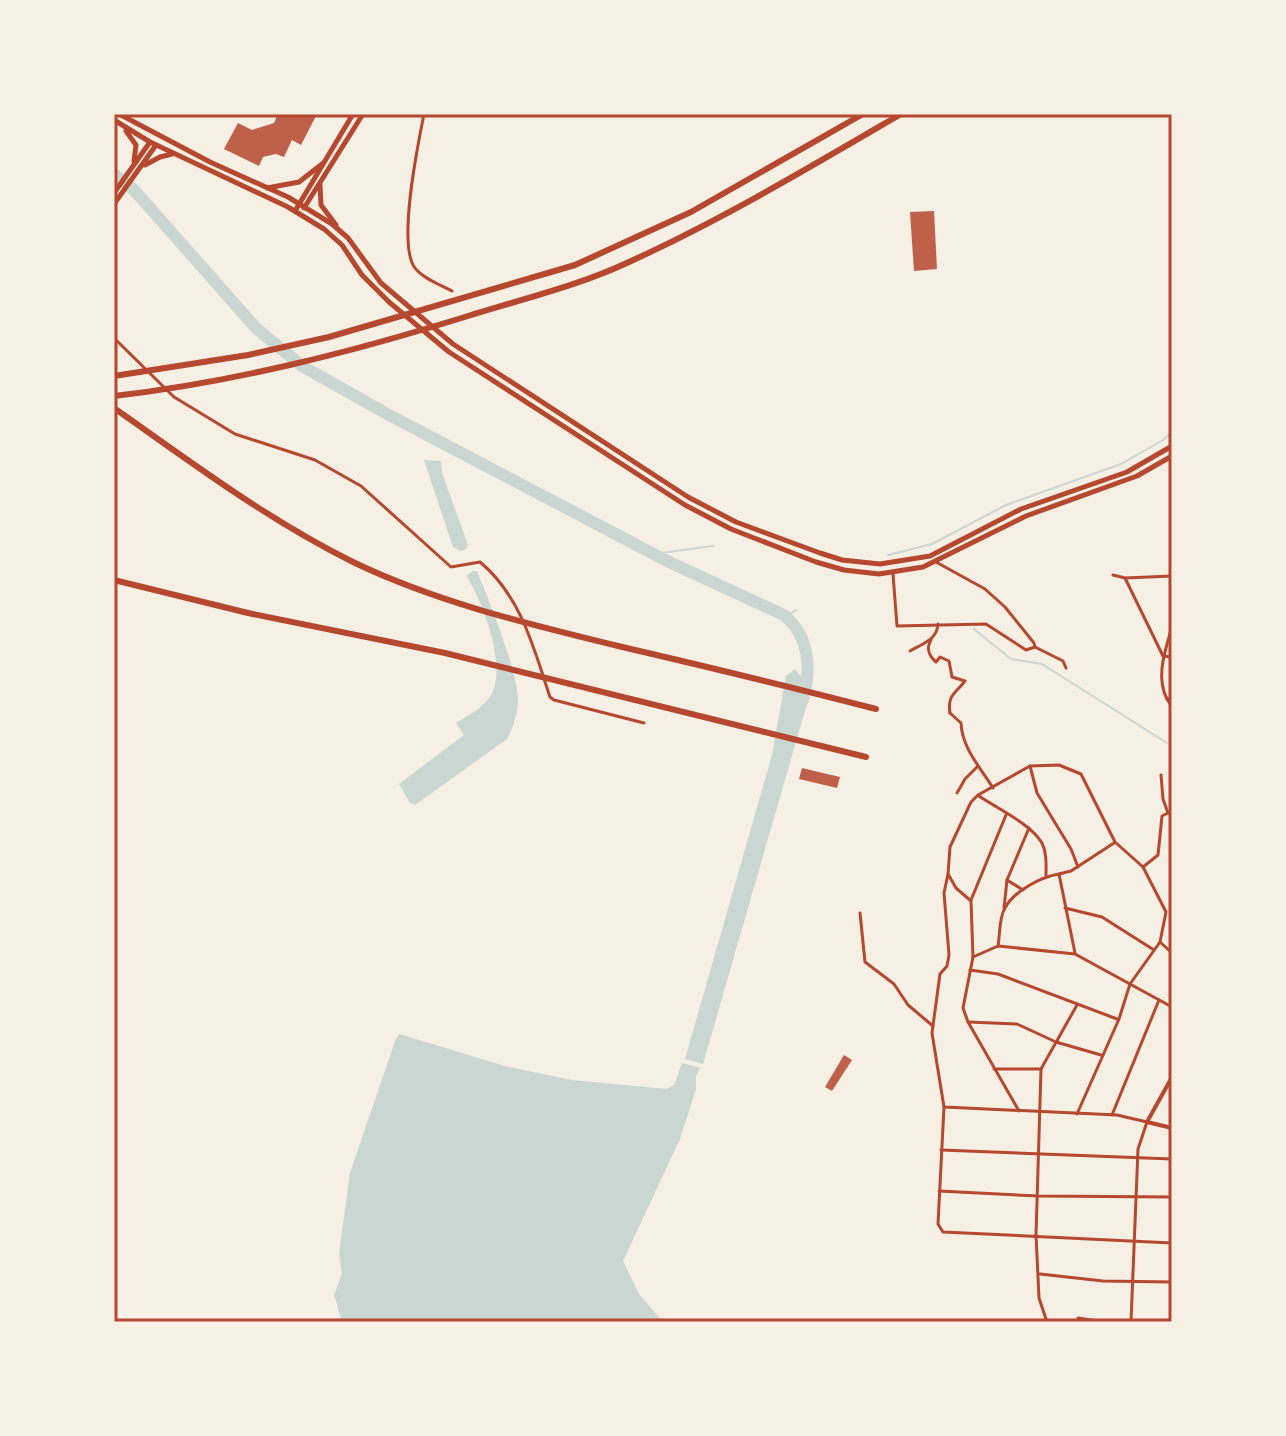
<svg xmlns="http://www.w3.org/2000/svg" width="1286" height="1436" font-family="'DejaVu Sans',sans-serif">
  <rect width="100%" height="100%" fill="#f6efe4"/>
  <!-- water -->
  <g fill="#c9d6d2">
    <path d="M424 460 441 461 442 473 468 545 466 549 461 551 453 547Z"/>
    <path d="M473 571H477C489 601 519 673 518 703 517 715 513 728 507 739L415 805 410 803 399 784 464 735 456 723C469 715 483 708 491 695 507 667 484 604 468 579L467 575Z"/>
    <path d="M795 669 802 678 806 707 703 1064 685 1059 772 755 786 676Z"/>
    <path d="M399 1034 505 1066 572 1080 667 1089 674 1085 682 1063 700 1068 696 1077V1089L680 1139 623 1261 639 1294 663 1322H342L334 1295 342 1274 339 1253 350 1173 395 1041Z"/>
  </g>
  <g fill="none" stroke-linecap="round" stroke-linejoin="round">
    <!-- stream -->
    <g stroke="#c9d6d2" stroke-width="2">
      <path d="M653 554 713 546"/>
      <path d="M888 555 932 544 1006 505 1121 464 1163 440 1172 432"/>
      <path d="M786 616 796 610"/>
      <path d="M974 629 1011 659 1042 664 1167 743"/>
    </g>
    <!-- river -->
    <path stroke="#c9d6d2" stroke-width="12" d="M114 174 135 191 256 328 302 366 389 415 667 561 784 615C810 637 812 671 802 702"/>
  </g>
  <!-- building -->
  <g fill="#bf614a">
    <path d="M278 114H317L301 145 292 140 284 157 276 154 263 157 259 166 224 149 238 123 252 130 274 123Z"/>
    <path d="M934 211 937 269 914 271 910 212Z"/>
    <path d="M802 768 840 777 837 788 799 779Z"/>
    <path d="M844 1055 852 1060 832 1091 825 1087Z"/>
  </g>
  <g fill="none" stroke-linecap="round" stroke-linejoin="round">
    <!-- pedestrian -->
    <path stroke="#b5482f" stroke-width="3" d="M931 640C926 648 929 656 936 662L940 657 949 661 952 677 965 681C956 693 947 695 950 713"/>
    <!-- minor -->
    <g stroke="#b5482f" stroke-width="3">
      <path d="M424 114C418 144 397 245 415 268 422 278 441 285 452 291"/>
      <path d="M114 338 174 397 235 434 315 460 361 486 451 567 480 562C521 596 534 649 550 697L554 700 644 723"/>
      <path d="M893 574 897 626 986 624 1026 650 1035 647 1034 643 1005 607 985 589 936 562"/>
      <path d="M1113 575 1125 578"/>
      <path d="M1172 576 1125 578 1163 656 1172 657"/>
      <path d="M1172 626C1166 649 1155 676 1167 699H1172"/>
      <path d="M1035 647 1063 661 1066 668"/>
      <path d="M910 651C922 644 937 640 938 624"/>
      <path d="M1167 699 1172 707"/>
      <path d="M950 713 961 723C962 748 980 767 993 788"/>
      <path d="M1030 766 1037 793 1071 849 1078 867"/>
      <path d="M1161 775 1163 799 1168 813"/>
      <path d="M957 793 965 779 978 766"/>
      <path d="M979 796C998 809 1031 824 1042 843 1047 853 1046 865 1046 876"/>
      <path d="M1172 811 1162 816 1158 855 1143 867 1166 912 1160 942 1172 953"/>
      <path d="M948 874 944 893 949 955 947 966 940 974 932 1033 944 1107 1117 1115 1147 1122 1138 1149 1131 1322"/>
      <path d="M1059 874 1071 871 1114 843"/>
      <path d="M1023 890 1007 880 1029 828"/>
      <path d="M971 900 1006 815"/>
      <path d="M1004 908 1007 880"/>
      <path d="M1065 908 1102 917 1154 950"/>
      <path d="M860 913 865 962 894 984 908 1005 933 1026"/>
      <path d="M998 946C1000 935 999 917 1005 908 1014 891 1041 877 1059 874L1075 953"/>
      <path d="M973 957 998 946 1075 954 1172 1007"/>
      <path d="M970 970 998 974 1117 1019"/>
      <path d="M968 1022 1017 1024 1056 1042 1101 1055"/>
      <path d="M994 1069H1041"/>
      <path d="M944 1107 938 1224 943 1232 1172 1243"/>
      <path d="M1019 1111 968 1022 963 1008 973 957 971 901 956 888 948 874 950 847 971 802 978 795 1030 766 1059 765 1081 774 1115 842 1143 867"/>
      <path d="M1077 1114 1119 1019 1130 984 1160 942"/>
      <path d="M1112 1115 1159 1000"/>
      <path d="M941 1150 1172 1159"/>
      <path d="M939 1191 1038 1196 1172 1197"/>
      <path d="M1040 1274 1103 1281 1172 1282"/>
      <path d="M1078 1318 1104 1322"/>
      <path d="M1047 1322 1039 1298 1036 1235 1041 1069 1077 1005"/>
    </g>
    <!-- tertiary -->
    <path stroke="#b5482f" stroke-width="4" d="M1172 1077 1147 1122 1172 1128"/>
    <!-- primary -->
    <g stroke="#b5482f" stroke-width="5">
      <path d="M119 114 210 162 288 197 332 224 348 238 381 283 453 344 688 497 736 522 820 553 842 560 880 564 930 556 1021 509 1127 472 1172 446"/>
      <path d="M114 120 150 142 288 207 324 229 342 245 362 275 389 302 449 352 685 505 731 529 816 562 844 570 879 574 923 567 1026 516 1137 476 1172 456"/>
      <path d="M126 131 136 145 134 161"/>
      <path d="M145 165 160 157 172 154"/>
      <path d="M320 185 321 205 336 225"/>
      <path d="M267 188 299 182 322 164"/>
      <path d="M114 193 150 142"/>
      <path d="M114 204 156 145"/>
      <path d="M304 208 363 114"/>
      <path d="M295 211 353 114"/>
    </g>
    <!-- motorway -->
    <g stroke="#b5482f" stroke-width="6">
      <path d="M114 376 248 355 329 337 575 265 691 212 863 114"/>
      <path d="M114 396C235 382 352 352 468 316 522 299 578 286 629 262 723 219 812 166 901 114"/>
      <path d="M114 408C191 462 268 520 353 562 436 602 528 624 618 646 704 666 791 687 876 709"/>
      <path d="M114 580 248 613 445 653 866 757"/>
    </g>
  </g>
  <!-- border -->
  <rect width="1286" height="1436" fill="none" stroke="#f6efe4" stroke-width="232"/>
  <rect x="116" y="116" width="1054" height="1204" fill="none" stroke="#b5482f" stroke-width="3"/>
</svg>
